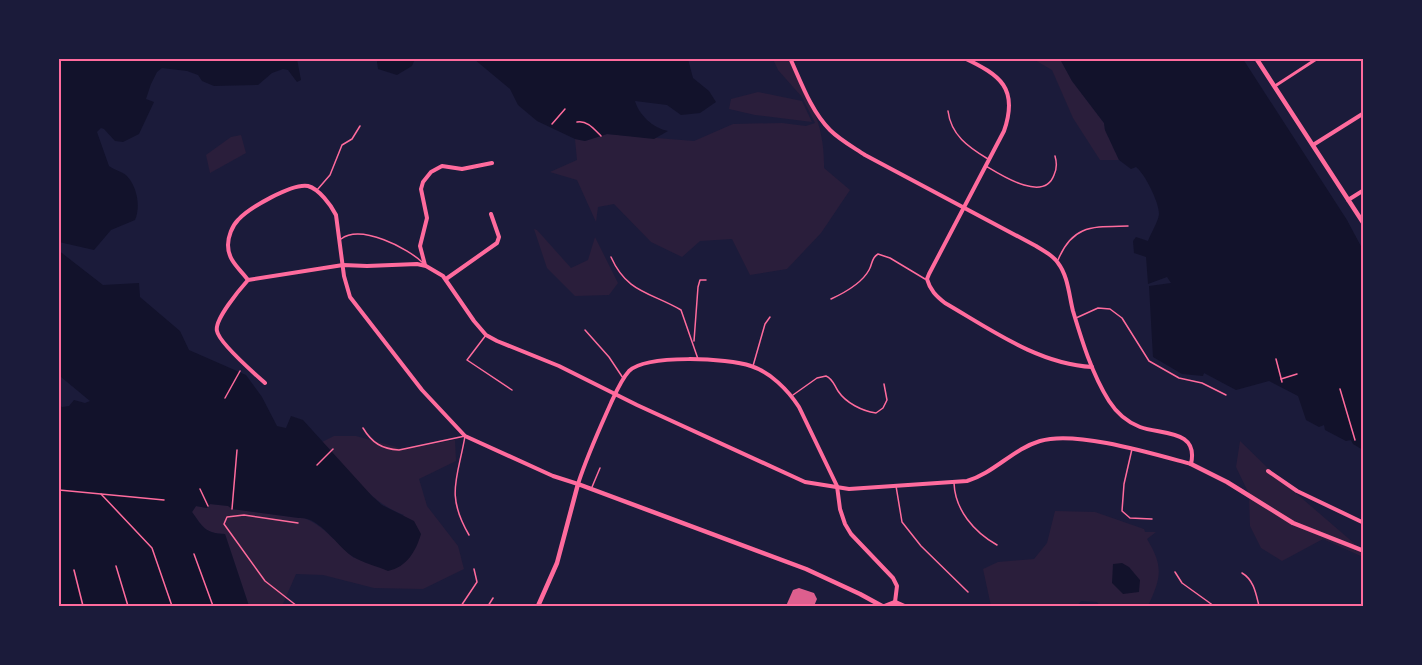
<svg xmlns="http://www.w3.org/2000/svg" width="1422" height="665" font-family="Figtree,sans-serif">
  <rect width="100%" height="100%" fill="#1b1b3a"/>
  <!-- green -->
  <g fill="#2a1e3b">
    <path d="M773 59H793C808 99 825 123 824 168L850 190 821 233 787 269 750 275 732 239 700 241 682 257 651 242 614 204 598 207 596 222 577 180 550 172 577 160 575 139 585 141 607 134 694 141 733 124 782 123 806 126 815 123 802 97 778 70Z"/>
    <path d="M1033 59H1060L1072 81 1104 123 1105 130 1119 160H1100L1073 118 1052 70Z"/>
    <path d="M758 92 802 101 812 122 755 115 729 109 731 99Z"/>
    <path d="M241 135 246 153 210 173 206 155 231 137Z"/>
    <path d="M534 229 537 230 571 268 588 260 595 237 618 283 609 295 575 296 547 268Z"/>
    <path d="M334 436H356L404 449 455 440 456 461 419 479 427 506 458 546 464 569 423 589 374 588 323 575 296 574 282 606H249L225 534C204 533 203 527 192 512L196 506 207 508 210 504 229 506 232 509 299 518C315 516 340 546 354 558L404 515C370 503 346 468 322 442Z"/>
    <path d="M1240 441 1276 476 1363 551V557L1323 539 1282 561 1261 548 1250 526 1249 494 1236 467Z"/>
    <path d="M1055 511 1095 512 1144 529 1145 532H1156L1147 539C1164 567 1161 578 1148 606H1100L1097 602 1081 601 1077 606H991L983 569 998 562 1034 559 1047 543Z"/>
  </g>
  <!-- water -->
  <g fill="#12122b">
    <path d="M59 58 297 59 301 80 297 82 288 70 283 69 272 73 258 85 214 86 202 81 198 75 187 71 162 68 157 72 151 84 146 99 154 102 139 134 123 142 115 141 104 129 101 128 97 132 109 166C114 170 121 171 126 175 137 186 141 206 135 220L111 230 94 250 59 242Z"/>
    <path d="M378 59H415L412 66 397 75 378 69 377 62Z"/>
    <path d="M474 59H688L693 78 709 91 716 102 700 113 681 115 667 105 635 101C639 115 653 128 668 131L654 139 607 134 585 141 575 139 537 121 518 105 510 89Z"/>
    <path d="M1060 59H1243L1347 220 1363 250V450L1353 444 1351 440 1346 441 1325 430 1324 425 1319 427 1306 420 1298 396 1269 381 1236 390 1204 373 1203 376 1182 374 1153 357 1149 286 1171 283 1167 277 1148 284 1146 257 1134 253 1133 241 1136 237 1148 241C1151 233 1158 222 1159 214 1159 202 1145 174 1136 167L1131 169 1119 160 1105 130 1104 123 1072 81Z"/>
    <path d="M58 250 103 285 139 283 140 297 180 331 189 350 246 375 262 397 277 426 286 428 291 416 303 420 372 496 382 505 414 521 421 534C416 551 407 567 388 571 377 566 362 563 352 556 336 545 319 516 299 518L232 509 228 506 210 504 207 508 196 506 192 512C203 527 204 533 225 534L249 606H59V405L62 407 69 406 74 400 85 403 90 401 61 377 59 379Z"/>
    <path d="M1122 563 1129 567 1140 580 1139 592 1123 594 1112 583 1113 564Z"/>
  </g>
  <!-- building -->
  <path fill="#dd5f8e" d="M799 588 814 593 817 599 814 606H786L793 590Z"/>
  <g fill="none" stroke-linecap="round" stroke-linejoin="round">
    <!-- path -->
    <g stroke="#ff6b9d" stroke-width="1.5">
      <path d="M577 122C587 120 594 129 601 136"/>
      <path d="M552 124 565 109"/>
      <path d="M1276 359 1282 382"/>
      <path d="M1281 379 1297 374"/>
      <path d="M1340 389 1355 440"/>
      <path d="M225 398 240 371"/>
      <path d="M317 465 333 449"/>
      <path d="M200 489 208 506"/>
      <path d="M59 490 164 500"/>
      <path d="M101 494 152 548 172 606"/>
      <path d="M232 509 237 450"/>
      <path d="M194 554 213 606"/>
      <path d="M116 566 128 606"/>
      <path d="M74 570 83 606"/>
    </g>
    <!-- service -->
    <g stroke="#ff6b9d" stroke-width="1.5">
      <path d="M948 111C951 135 968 147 988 159"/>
      <path d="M986 166C1001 175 1044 203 1054 175 1057 169 1057 163 1055 156"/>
      <path d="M317 190 330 175 342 145 352 139 360 126"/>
      <path d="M341 239C361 224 408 248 423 263"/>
      <path d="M611 257C627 293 650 292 681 310L698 359"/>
      <path d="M1058 260C1073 224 1093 227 1128 226"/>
      <path d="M831 299C844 293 862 283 869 270 873 263 871 258 878 254L890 258 925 279"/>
      <path d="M1076 318 1098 308 1110 309 1122 318 1149 361 1179 378 1202 383 1226 395"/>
      <path d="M585 330 609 357 623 378"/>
      <path d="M486 335 467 360 512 390"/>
      <path d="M694 341 698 287 700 280H706"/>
      <path d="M753 366 765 324 770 317"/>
      <path d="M793 395 817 378 826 376C833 379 834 385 838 391 846 403 862 411 876 413L883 408 887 400 884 384"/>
      <path d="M363 428C372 443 382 449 399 450L465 436C458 478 445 494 469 535"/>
      <path d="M1132 449 1124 484 1122 511 1130 518 1152 519"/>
      <path d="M954 483C955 510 974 532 997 545"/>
      <path d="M896 486 902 522 921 546 968 592"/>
      <path d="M592 487 600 468"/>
      <path d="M1175 572 1182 583 1214 606"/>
      <path d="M1242 573C1254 580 1256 594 1259 606"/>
      <path d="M297 606 265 581 224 524 227 517 244 515 298 523"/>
      <path d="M461 606 477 582 474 569"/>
      <path d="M488 606 493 598"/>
    </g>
    <!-- pedestrian -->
    <path stroke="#ff6b9d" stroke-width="3" d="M1275 86 1318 58"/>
    <!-- minor -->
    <g stroke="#ff6b9d" stroke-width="4">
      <path d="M964 58C1000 75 1019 88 1004 131L929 274 927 279C930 290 936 296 945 303 990 329 1038 364 1092 367"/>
      <path d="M1313 145 1364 113"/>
      <path d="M1348 200 1364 190"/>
      <path d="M425 265 420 246 427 218 421 189 423 182 431 172 442 166 462 169 492 163"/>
      <path d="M446 279 497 243 499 237 491 214"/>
      <path d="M248 280C240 269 228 261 228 245 228 237 232 226 238 220 249 208 292 183 308 186 319 189 331 205 336 215L344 276 350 297 422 390 465 436 553 476 578 484C587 456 599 430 611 403 616 392 621 380 629 371 647 354 728 358 751 366 770 372 788 390 799 407L837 486 840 509 845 524 851 534 893 578 897 586 895 602"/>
      <path d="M265 383C255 374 219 343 217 331 214 320 240 289 248 280L343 265 367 266 417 264 426 266 443 276 474 321 486 335 497 341 559 366 637 405 805 482 849 489 967 481C994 473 1013 449 1040 441 1076 430 1154 454 1191 464 1199 429 1161 435 1140 427 1127 422 1116 412 1109 401 1092 374 1082 341 1073 311 1069 295 1068 276 1058 263 1053 255 1044 251 1036 246L865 155C853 147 840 140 830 130 811 111 801 82 790 58"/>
      <path d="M1268 471 1297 491 1364 523"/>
    </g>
    <!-- tertiary -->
    <g stroke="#ff6b9d" stroke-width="4.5">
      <path d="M1256 58 1364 224"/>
      <path d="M1191 464 1227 482 1293 523 1364 551"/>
      <path d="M538 606 557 563 578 484 806 569 860 594 882 606"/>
      <path d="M885 606 895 602 904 606"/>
    </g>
  </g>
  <!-- border -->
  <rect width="1422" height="665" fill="none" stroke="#1b1b3a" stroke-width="120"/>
  <rect x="60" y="60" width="1302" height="545" fill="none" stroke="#ff6b9d" stroke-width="2"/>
</svg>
